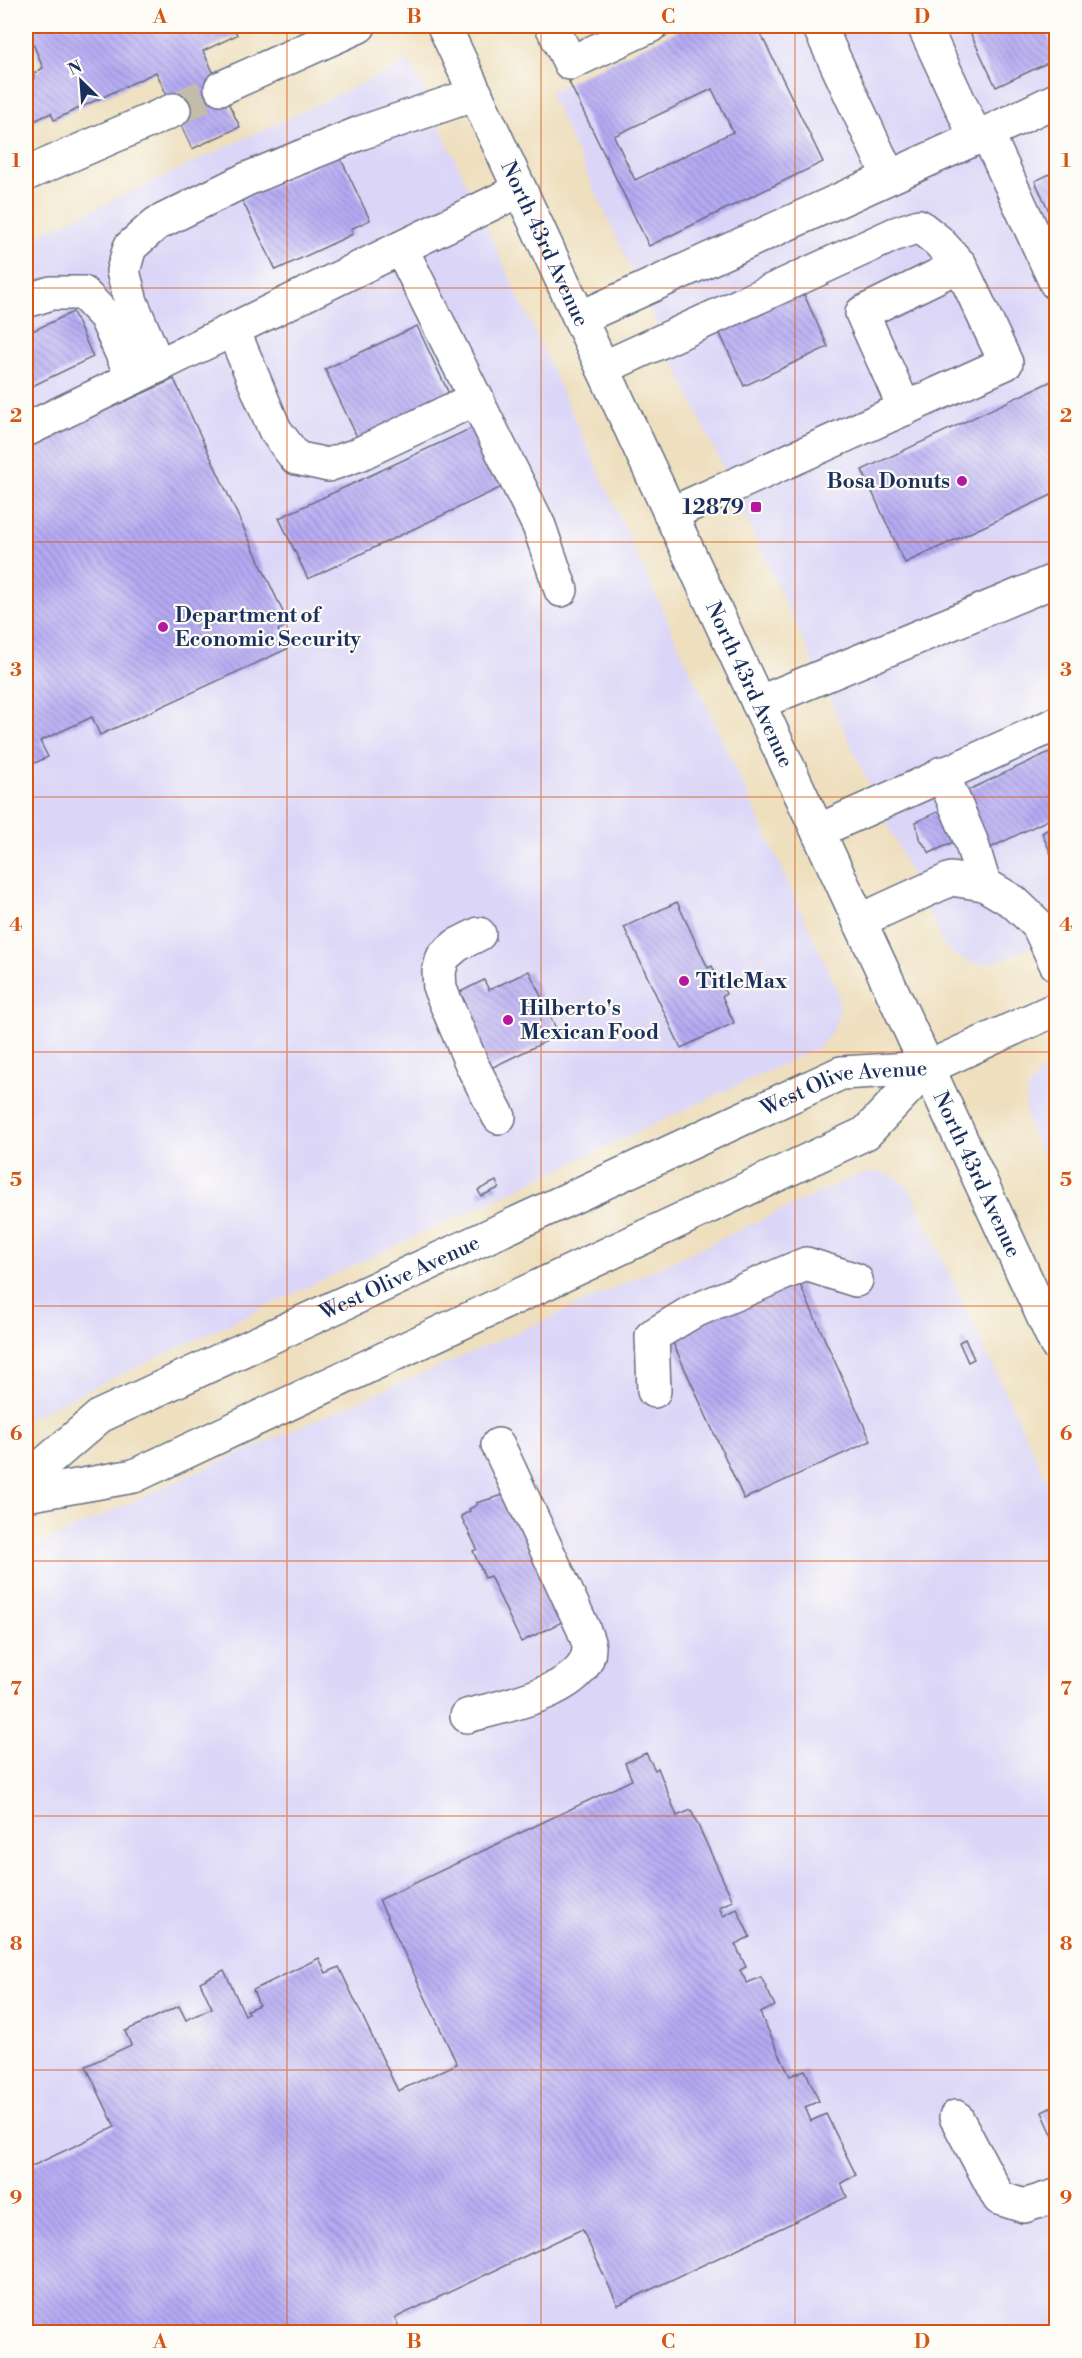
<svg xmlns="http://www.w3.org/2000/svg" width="1082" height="2358" font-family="'Libre Bodoni',serif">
  <defs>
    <pattern id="building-back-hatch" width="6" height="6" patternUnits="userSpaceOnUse" patternTransform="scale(1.5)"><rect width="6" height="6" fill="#b6aaf3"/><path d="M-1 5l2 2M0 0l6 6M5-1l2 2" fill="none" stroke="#938bc8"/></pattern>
  </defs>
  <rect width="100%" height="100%" fill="#fdfcf7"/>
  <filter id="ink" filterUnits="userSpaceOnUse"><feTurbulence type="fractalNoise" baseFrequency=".0167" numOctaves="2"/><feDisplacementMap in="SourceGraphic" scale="12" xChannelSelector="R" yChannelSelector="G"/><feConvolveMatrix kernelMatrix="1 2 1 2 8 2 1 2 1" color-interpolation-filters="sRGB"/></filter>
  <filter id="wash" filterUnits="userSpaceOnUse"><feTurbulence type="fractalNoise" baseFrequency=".008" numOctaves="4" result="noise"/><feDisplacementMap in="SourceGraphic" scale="24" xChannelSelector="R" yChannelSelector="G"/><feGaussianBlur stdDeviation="1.35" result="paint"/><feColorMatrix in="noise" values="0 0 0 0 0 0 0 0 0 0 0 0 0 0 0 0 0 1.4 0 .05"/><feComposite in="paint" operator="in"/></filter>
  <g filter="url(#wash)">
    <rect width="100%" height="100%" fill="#eedfbe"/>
    <!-- built -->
    <g fill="#dbd6f7">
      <path d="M693 26H1056V935L996 963 974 964 954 955 943 944 549 92Z"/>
      <path d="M410 61 837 989 840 1011 832 1032 819 1047 26 1419V241Z"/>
      <path d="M1056 1061V1186L1028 1125 1025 1106 1029 1088 1042 1071Z"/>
      <path d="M878 1172 894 1176 909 1188 1056 1500V2332H26V1551L188 1476 543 1321 858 1175Z"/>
    </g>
    <g id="blocks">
      <!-- building -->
      <g fill="url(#building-back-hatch)" fill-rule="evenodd">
        <path d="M26 26H233L237 35 203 51 240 127 192 149 156 72 54 120 51 113 32 122 26 109V84L35 79 33 74 43 68Z"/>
        <path d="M687 26H757L823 162 649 246 569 82ZM712 89 733 132 635 180 614 136Z"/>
        <path d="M967 26H1044L1056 59 996 87Z"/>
        <path d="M339 155 370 220 351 229 353 234 276 270 242 200Z"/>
        <path d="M1056 171V226L1035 181Z"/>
        <path d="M800 286 828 347 744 386 716 325Z"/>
        <path d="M73 312 93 357 26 389V334Z"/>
        <path d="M417 326 451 398 359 441 325 369Z"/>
        <path d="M174 379 289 625 278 630 287 649 100 735 92 717 40 741 48 757 26 767V447Z"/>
        <path d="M1056 379V493L905 563 862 470Z"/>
        <path d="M474 427 502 487 308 579 279 518Z"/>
        <path d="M1056 749V816L990 848 964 792Z"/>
        <path d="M948 807 962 838 930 853 919 838 916 822Z"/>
        <path d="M1056 824V865L1042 833Z"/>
        <path d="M677 902 708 968 712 966 726 994 722 996 734 1023 681 1048 624 927Z"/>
        <path d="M529 971 559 1035 487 1070 457 1005 465 1002 460 992 484 980 489 990Z"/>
        <path d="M496 1181 499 1188 481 1196 478 1190Z"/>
        <path d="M796 1276 871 1441 744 1499 669 1334Z"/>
        <path d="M965 1339 974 1359 968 1362 959 1342Z"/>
        <path d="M507 1494 566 1620 521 1642 490 1576 485 1578 473 1551 477 1549 461 1516 470 1511 469 1509 477 1505 476 1503Z"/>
        <path d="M646 1753 655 1770 658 1768 677 1816 691 1810 733 1901 719 1907 723 1916 737 1909 750 1937 735 1944 746 1967 740 1970 747 1983 761 1977 775 2006 760 2013 790 2076 805 2070 819 2101 805 2107 811 2121 826 2114 856 2175 841 2183 847 2197 618 2305 582 2229 395 2318 401 2332H26V2169L115 2127 86 2066 131 2045 125 2031 179 2006 186 2020 212 2008 200 1982 224 1970 245 2015 248 2013 247 2010 259 2005 253 1990 319 1958 326 1973 339 1967 398 2091 457 2064 379 1900 632 1780 625 1763Z"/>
        <path d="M1056 2105V2143L1042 2112Z"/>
      </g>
    </g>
  </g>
  <g filter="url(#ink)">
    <use href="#blocks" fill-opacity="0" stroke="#656d80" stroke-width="1.5"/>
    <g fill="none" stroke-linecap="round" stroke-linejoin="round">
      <!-- minor-tunnel -->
      <path stroke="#c4bcab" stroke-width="33" stroke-dasharray="33 16" stroke-linecap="butt" d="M174 110 221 88"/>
      <!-- minor casing -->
      <g stroke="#656d80" stroke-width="36">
        <g id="minor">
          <path d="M552 26 570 63 650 26"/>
          <path d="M819 26 889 177"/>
          <path d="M924 26 976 138"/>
          <path d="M221 88 359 26"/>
          <path d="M987 133 1056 100"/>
          <path d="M26 174 174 110"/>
          <path d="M401 248 539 526 561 590"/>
          <path d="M26 301 51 293H83L105 316 133 378"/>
          <path d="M580 318 987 133 1056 283"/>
          <path d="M233 330 275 430 296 458 328 465 357 455 477 398"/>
          <path d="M158 366 131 302 123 271 130 247 156 224 247 179 360 133 476 94"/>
          <path d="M603 368 895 234 919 226 938 241 960 265"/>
          <path d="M26 430 520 190"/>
          <path d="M670 514 1006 363 960 265 862 313 905 409"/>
          <path d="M758 703 1056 580"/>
          <path d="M942 773 971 841 984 884"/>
          <path d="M818 831 1056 724"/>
          <path d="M859 921 951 879 984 884 1014 902 1038 925 1056 964"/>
          <path d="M479 934 457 945 443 957 439 972 440 989 473 1067 499 1117"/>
          <path d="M654 1391 652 1336 692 1312 806 1264 856 1280"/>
          <path d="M467 1716C499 1707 590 1691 589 1647 589 1642 585 1635 584 1630L498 1445"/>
          <path d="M956 2117 999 2198 1024 2206 1056 2196"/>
        </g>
      </g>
      <!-- major casing -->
      <g stroke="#656d80" stroke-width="36">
        <g id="major">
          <path id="s1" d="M444 26 1056 1344"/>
          <path id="s2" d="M26 1480 100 1416 841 1073 927 1068"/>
          <path d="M26 1495 134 1476 866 1133 927 1068 1056 1009"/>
        </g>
      </g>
      <!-- minor -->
      <use href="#minor" stroke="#fff" stroke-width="33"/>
      <!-- major -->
      <use href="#major" stroke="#fff" stroke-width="33"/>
    </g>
  </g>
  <!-- grid -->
  <path fill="none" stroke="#d45514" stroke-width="1.5" stroke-opacity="0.55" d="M287 26V2332M541 26V2332M795 26V2332M26 288H1056M26 542H1056M26 797H1056M26 1052H1056M26 1306H1056M26 1561H1056M26 1816H1056M26 2070H1056"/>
  <!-- markers -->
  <g fill="#b5179e" stroke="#fdfcf7" stroke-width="2">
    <circle cx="962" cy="481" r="6"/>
    <rect x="750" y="501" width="12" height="12" rx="3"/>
    <circle cx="163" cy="627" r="6"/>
    <circle cx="684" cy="981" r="6"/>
    <circle cx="508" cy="1020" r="6"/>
  </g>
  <g text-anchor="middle" stroke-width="4.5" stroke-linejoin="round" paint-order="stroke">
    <!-- street labels -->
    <g font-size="21" fill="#1b2f5e" stroke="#fdfcf7">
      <text dy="7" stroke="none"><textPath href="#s1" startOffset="240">North 43rd Avenue</textPath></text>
      <text dy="7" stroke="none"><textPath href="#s1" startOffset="726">North 43rd Avenue</textPath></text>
      <text dy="7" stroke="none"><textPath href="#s2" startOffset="914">West Olive Avenue</textPath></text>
      <text dy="7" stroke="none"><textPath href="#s1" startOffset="1266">North 43rd Avenue</textPath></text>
      <text dy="7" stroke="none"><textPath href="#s2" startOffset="428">West Olive Avenue</textPath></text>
    </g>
    <!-- poi labels -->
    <g font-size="21" font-weight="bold" fill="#1b2f5e" stroke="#fdfcf7" text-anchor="start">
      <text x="950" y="488" text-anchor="end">Bosa Donuts</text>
      <text x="744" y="514" text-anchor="end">12879</text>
      <text x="175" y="622">Department of<tspan x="175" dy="24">Economic Security</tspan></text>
      <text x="696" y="988">TitleMax</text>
      <text x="520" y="1015">Hilberto's<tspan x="520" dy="24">Mexican Food</tspan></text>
    </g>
  </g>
  <!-- margin -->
  <rect width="1082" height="2358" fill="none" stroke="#fdfcf7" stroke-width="66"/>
  <!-- north arrow -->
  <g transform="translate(81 81) rotate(335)" stroke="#fdfcf7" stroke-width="4.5" paint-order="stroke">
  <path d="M0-4.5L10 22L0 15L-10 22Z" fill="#1b2f5e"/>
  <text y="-9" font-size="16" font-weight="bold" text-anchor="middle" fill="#1b2f5e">N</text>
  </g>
  <rect x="33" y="33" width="1016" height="2292" fill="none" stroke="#d45514" stroke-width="2"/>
  <g font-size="20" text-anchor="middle" font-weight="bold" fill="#d45514">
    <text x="160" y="23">A</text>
    <text x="414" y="23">B</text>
    <text x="668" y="23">C</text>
    <text x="922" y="23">D</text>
    <text x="16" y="167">1</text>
    <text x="1066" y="167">1</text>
    <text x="16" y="422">2</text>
    <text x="1066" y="422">2</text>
    <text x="16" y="676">3</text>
    <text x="1066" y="676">3</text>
    <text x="16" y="931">4</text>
    <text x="1066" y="931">4</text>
    <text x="16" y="1186">5</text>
    <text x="1066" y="1186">5</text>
    <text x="16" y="1440">6</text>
    <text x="1066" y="1440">6</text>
    <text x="16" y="1695">7</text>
    <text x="1066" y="1695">7</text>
    <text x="16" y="1950">8</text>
    <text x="1066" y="1950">8</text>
    <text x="16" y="2204">9</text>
    <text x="1066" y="2204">9</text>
    <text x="160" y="2348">A</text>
    <text x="414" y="2348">B</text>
    <text x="668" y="2348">C</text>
    <text x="922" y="2348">D</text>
  </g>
</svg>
